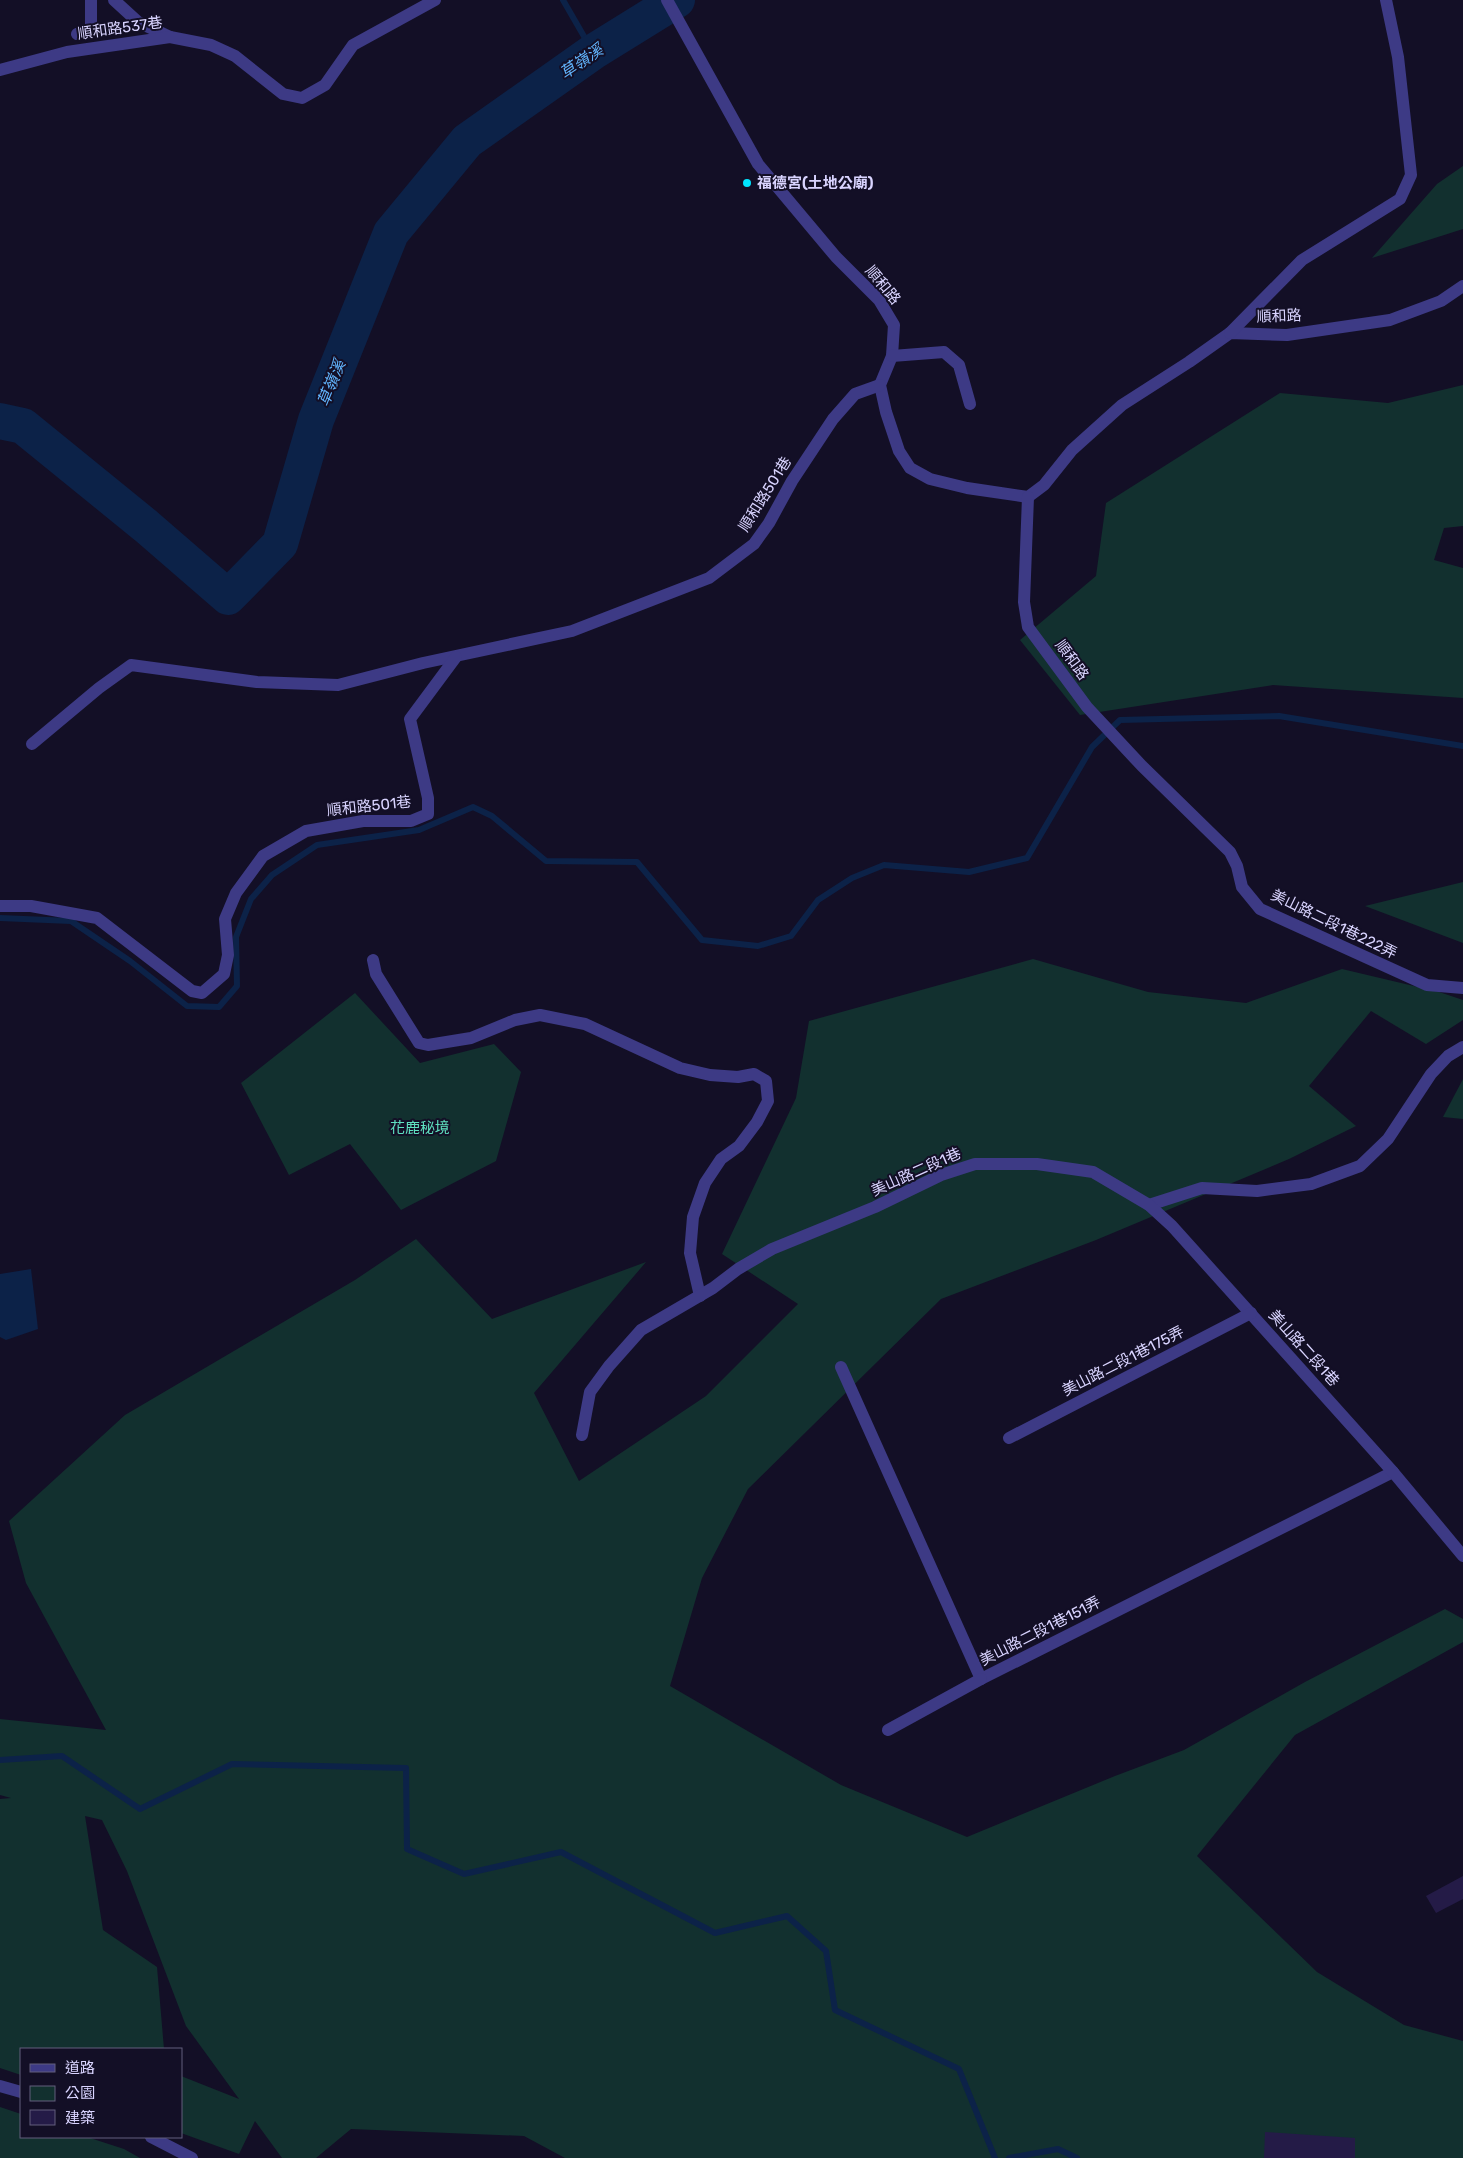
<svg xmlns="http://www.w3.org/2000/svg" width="1463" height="2158" font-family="Rubik,'Noto Sans TC',sans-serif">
  <rect width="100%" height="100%" fill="#130f26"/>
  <!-- green -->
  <g fill="#12302f">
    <path d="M1463 166V229L1372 258 1437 184Z"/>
    <path d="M1463 385V526L1444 528 1434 560 1463 568V698L1273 685 1080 715 1020 640 1096 576 1106 503 1280 393 1388 403Z"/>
    <path d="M1463 882V943L1365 906Z"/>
    <path d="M1033 959 1148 992 1246 1003 1342 969 1439 992 1463 1000V1020L1426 1044 1371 1011 1309 1086 1356 1126 1289 1159 1096 1240 941 1299 748 1489 702 1578 670 1686 841 1785 967 1837 1115 1776 1184 1750 1305 1682 1445 1609 1463 1619V1642L1295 1735 1197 1856 1317 1972 1404 2025 1463 2041V2158H565L524 2136 351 2129 316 2158H282L255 2121 239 2154 181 2133V2076L239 2099 186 2026 127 1871 102 1820 85 1816 103 1930 157 1967 164 2049H21V2075L0 2068V1799L11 1798 0 1795V1719L106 1730 26 1583 9 1521 125 1415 355 1280 416 1239 492 1319 646 1262 534 1393 579 1481 706 1396 798 1304 722 1254 796 1098 809 1021Z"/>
    <path d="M355 993 420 1063 494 1044 521 1072 496 1161 401 1210 350 1144 289 1175 241 1083Z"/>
    <path d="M1463 1079V1119L1443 1117Z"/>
    <path d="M0 2107 21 2114V2137H87L124 2149 140 2158H0Z"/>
  </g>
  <!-- water -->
  <path fill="#0c2248" d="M31 1269 38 1329 6 1340 0 1337V1274Z"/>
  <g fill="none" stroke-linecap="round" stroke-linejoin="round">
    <!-- stream -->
    <g stroke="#0c2248" stroke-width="6">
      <path d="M563 0 593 52"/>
      <path d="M0 918 71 921 130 961 187 1006 219 1007 237 986 236 937 251 899 272 875 317 845 419 830 473 807 492 816 546 861 637 862 702 940 758 946 791 936 818 900 852 878 884 865 969 872 1027 858 1092 747 1120 720 1279 716 1463 746"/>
      <path d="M0 1760 62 1756 140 1809 232 1764 406 1768 407 1849 464 1874 561 1852 715 1933 787 1916 826 1951 835 2010 959 2069 995 2158"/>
      <path d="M1009 2158 1058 2149 1077 2158"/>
    </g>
    <!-- river -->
    <path stroke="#0c2248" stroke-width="36" d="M0 421 23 426 146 526 228 597 280 544 316 420 391 233 467 141 593 52 677 0"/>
  </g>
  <!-- building -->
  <g fill="#241b47">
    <path d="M1463 1876V1899L1436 1913 1426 1896Z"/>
    <path d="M1265 2132 1355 2138V2158H1264Z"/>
  </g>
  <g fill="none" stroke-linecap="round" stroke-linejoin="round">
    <!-- minor -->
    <g stroke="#3d3a85" stroke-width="12">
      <path d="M114 0 138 22 170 37"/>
      <path d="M667 0 758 164 836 257 879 300 894 325 892 356 880 385 886 412 899 451 910 468 930 479 967 488 1028 497 1044 485 1072 450 1122 405 1189 362 1230 333 1287 335 1390 320 1441 301 1463 286"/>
      <path d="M77 34 91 29V0"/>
      <path d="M0 70 67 52 170 37 211 45 235 56 283 94 302 98 325 85 353 45 435 0"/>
      <path d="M1230 333 1302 260 1400 199 1411 175 1398 57 1386 0"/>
      <path d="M892 356 944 352 959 365 970 404"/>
      <path d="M1028 497 1024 602 1028 627 1087 707 1142 766 1230 852 1237 866 1242 887 1260 909 1427 985 1463 988"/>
      <path d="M32 744 99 688 131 665 257 682 338 685 423 663 572 631 709 578 754 544 769 523 792 481 833 419 855 394 880 385"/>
      <path d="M0 906H31L97 918 192 991 202 993 224 974 228 955 225 919 236 893 263 856 306 831 363 821H411L428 814V798L410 719 456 657"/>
      <path d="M373 960 376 974 419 1043 428 1045 471 1038 515 1020 540 1015 585 1024 680 1068 710 1075 738 1077 754 1074 766 1081 768 1101 757 1122 739 1146 721 1159 705 1183 693 1217 690 1253 700 1296"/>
      <path d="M1149 1205 1202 1188 1257 1191 1311 1184 1360 1166 1388 1139 1431 1074 1448 1056 1463 1047"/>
      <path d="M841 1367 981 1679 1393 1472"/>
      <path d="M582 1435 590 1392 609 1366 641 1330 713 1288 738 1269 772 1249 875 1207 941 1175 975 1164H1037L1093 1172 1149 1205 1172 1226 1393 1472 1463 1556"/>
      <path d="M1009 1438 1251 1313"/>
      <path d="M888 1730 981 1679"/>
      <path d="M0 2086 21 2092"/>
      <path d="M151 2137 192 2158"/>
    </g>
  </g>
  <!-- markers -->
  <circle fill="#00e5ff" stroke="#130f26" stroke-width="2" cx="747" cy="183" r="5"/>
  <g text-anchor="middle" stroke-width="4" stroke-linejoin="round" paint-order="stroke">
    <!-- street labels -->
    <g font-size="15" fill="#d9d4ff" stroke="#130f26">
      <text transform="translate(120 28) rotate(-8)" y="5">順和路537巷</text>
      <text transform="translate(883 285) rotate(50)" y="5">順和路</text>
      <text transform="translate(1279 316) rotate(-2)" y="5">順和路</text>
      <text transform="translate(765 494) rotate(-58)" y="5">順和路501巷</text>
      <text transform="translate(1072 660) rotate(54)" y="5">順和路</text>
      <text transform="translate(369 806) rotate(-6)" y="5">順和路501巷</text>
      <text transform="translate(1334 924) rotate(26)" y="5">美山路二段1巷222弄</text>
      <text transform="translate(916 1172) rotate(-24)" y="5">美山路二段1巷</text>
      <text transform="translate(1304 1348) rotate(48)" y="5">美山路二段1巷</text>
      <text transform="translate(1123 1361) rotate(-27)" y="5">美山路二段1巷175弄</text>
      <text transform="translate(1040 1631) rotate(-27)" y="5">美山路二段1巷151弄</text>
    </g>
    <!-- poi labels -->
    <g font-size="15" font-weight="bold" fill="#d9d4ff" stroke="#130f26" text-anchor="start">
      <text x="757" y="188">福德宮(土地公廟)</text>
    </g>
    <!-- park labels -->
    <g font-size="15" fill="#5fe0c0" stroke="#130f26">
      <text x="420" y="1133">花鹿秘境</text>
    </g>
    <!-- water labels -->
    <g font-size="16" font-style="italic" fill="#62b6ff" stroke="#130f26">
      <text transform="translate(581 61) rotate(-34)" y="6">草嶺溪</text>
      <text transform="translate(331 383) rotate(-68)" y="6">草嶺溪</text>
    </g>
  </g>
  <!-- legend -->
  <rect x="20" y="2048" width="162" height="90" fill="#130f26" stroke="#625e7d"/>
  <rect x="30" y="2064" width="25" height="8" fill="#3d3a85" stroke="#625e7d"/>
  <text x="65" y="2073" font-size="15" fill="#d9d4ff">道路</text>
  <rect x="30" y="2086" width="25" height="15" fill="#12302f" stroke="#625e7d"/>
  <text x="65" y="2098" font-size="15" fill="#d9d4ff">公園</text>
  <rect x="30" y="2110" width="25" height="15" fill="#241b47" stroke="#625e7d"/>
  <text x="65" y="2123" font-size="15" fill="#d9d4ff">建築</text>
</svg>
